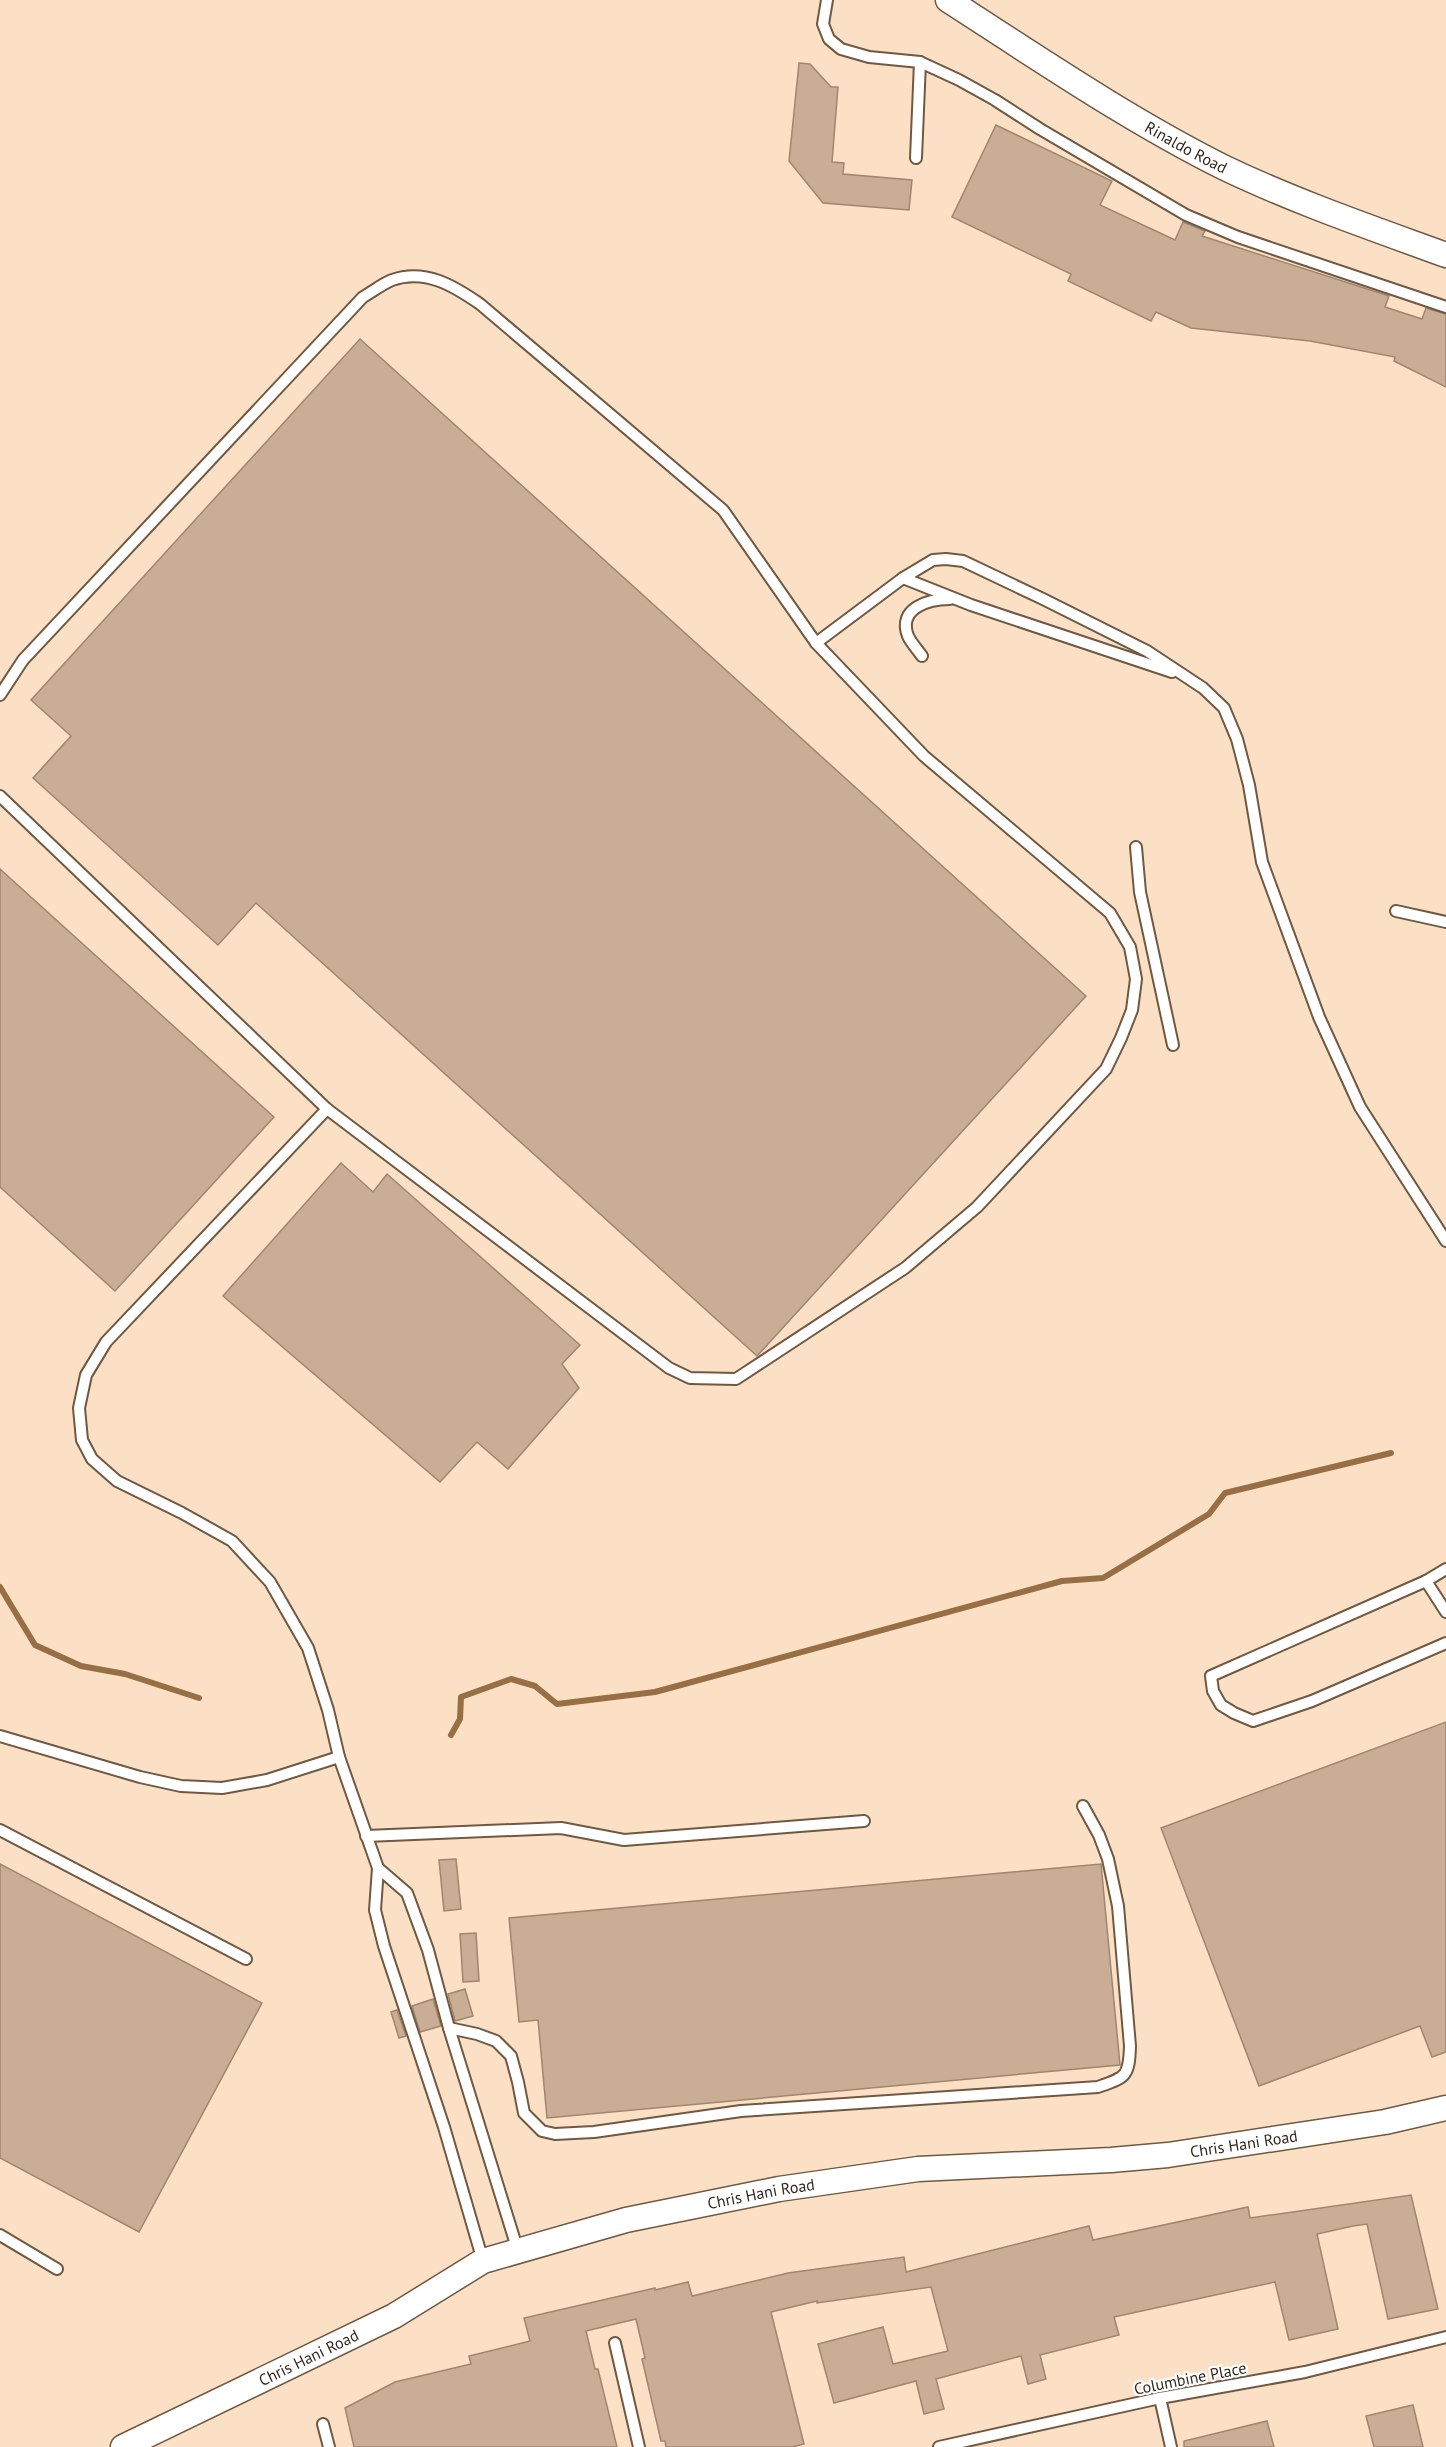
<svg xmlns="http://www.w3.org/2000/svg" width="1446" height="2447" font-family="'PT Sans',sans-serif">
  <rect width="100%" height="100%" fill="#fce0c6"/>
  <g fill="none" stroke-linecap="round" stroke-linejoin="round">
    <!-- stream -->
    <g stroke="#986f44" stroke-width="6">
      <path d="M0 1587 35 1645 81 1666 125 1674 199 1698"/>
      <path d="M451 1735 460 1719 461 1697 511 1679 535 1686 557 1704 655 1692 1062 1581 1103 1578 1209 1514 1225 1493 1391 1453"/>
    </g>
  </g>
  <!-- building -->
  <g fill="#c9ae95" stroke="#9f866e" stroke-width="1.5">
    <path d="M799 63 810 64 831 87H838L832 162 844 163 843 174 912 180 909 210 823 203 789 161Z"/>
    <path d="M996 125 1112 181 1100 205 1175 240 1183 222 1205 231 1202 236 1389 296 1385 307 1422 319 1426 308 1446 314V387L1394 361 1395 357 1310 341 1191 328 1156 312 1151 321 1068 281 1071 274 952 217Z"/>
    <path d="M360 339 1086 996 757 1356 256 903 218 945 33 778 71 736 31 700Z"/>
    <path d="M0 869 274 1117 115 1291 0 1187Z"/>
    <path d="M341 1163 373 1192 387 1174 580 1345 562 1364 579 1388 508 1469 477 1442 440 1482 223 1296Z"/>
    <path d="M1446 1722V2052L1432 2057 1420 2026 1259 2086 1161 1828Z"/>
    <path d="M456 1859 461 1909 444 1911 439 1860Z"/>
    <path d="M0 1864 262 2003 139 2232 0 2158Z"/>
    <path d="M1101 1864 1120 2065 547 2118 538 2020 519 2022 509 1918Z"/>
    <path d="M476 1933 479 1981 463 1982 460 1934Z"/>
    <path d="M465 1989 473 2016 455 2021 448 1994Z"/>
    <path d="M433 1999 441 2026 420 2032 412 2006Z"/>
    <path d="M397 2010 406 2036 399 2038 391 2012Z"/>
    <path d="M1411 2195 1438 2309 1388 2319 1367 2224 1353 2226 1317 2234 1338 2329 1289 2340 1275 2282 1114 2317 1119 2335 1040 2355 1046 2379 1028 2384 1021 2356 936 2379 944 2409 924 2414 916 2381 834 2403 818 2344 883 2327 893 2364 948 2351 931 2287 817 2303V2301L771 2312 804 2444 792 2447H666L665 2441H661L642 2359 645 2358 636 2319 586 2331 595 2369H598L617 2447H354L345 2408 395 2382 471 2364 469 2356 530 2341 524 2318 655 2288V2290L688 2282 692 2296 788 2273 904 2257 906 2272 1089 2226 1093 2240 1248 2207 1250 2218Z"/>
    <path d="M1413 2405 1423 2447H1374L1366 2416Z"/>
    <path d="M1267 2421 1274 2447H1184V2441Z"/>
  </g>
  <g fill="none" stroke-linecap="round" stroke-linejoin="round">
    <!-- service casing -->
    <g stroke="#705841" stroke-width="14">
      <g id="service">
        <path d="M827 0 823 24 829 39 841 49 869 57 920 62 959 80 995 100 1040 129 1186 215 1238 237 1446 307"/>
        <path d="M916 158 920 62"/>
        <path d="M903 578 971 605 1172 672"/>
        <path d="M816 643 903 578 933 560 946 559 963 561 1043 599 1147 651 1203 688 1224 708 1237 739 1249 785 1262 862 1319 1017 1360 1107 1446 1241"/>
        <path d="M922 656C918 650 911 643 908 636 897 608 929 599 950 599"/>
        <path d="M0 695 23 660 363 297C372 292 382 284 392 280 425 268 454 286 480 304L723 510 816 643 924 756 1110 913 1130 947 1136 979 1132 1010 1121 1038 1106 1069 977 1207 905 1268 736 1379 690 1378 669 1368 327 1109 0 796"/>
        <path d="M1136 847 1140 892 1173 1045"/>
        <path d="M1396 911 1446 922"/>
        <path d="M327 1109 106 1342 86 1375 79 1408 82 1440 92 1459 117 1481 182 1513 232 1541 270 1582 308 1648 328 1710 339 1757"/>
        <path d="M1446 1569 1426 1581 1211 1676 1213 1691 1221 1705 1234 1713 1253 1721 1312 1701 1446 1643"/>
        <path d="M1426 1581 1446 1612"/>
        <path d="M0 1736 140 1777 181 1786 222 1788 267 1780 339 1757 378 1868 375 1910 384 1946 444 2127 483 2261"/>
        <path d="M0 1830 246 1959"/>
        <path d="M366 1836 561 1828 624 1840 864 1821"/>
        <path d="M378 1868 407 1893 428 1950 449 2028 518 2251"/>
        <path d="M449 2028 477 2034 496 2041 511 2056 518 2082 524 2113 542 2131 555 2134 594 2132 741 2111 1098 2087C1126 2077 1129 2077 1130 2046L1118 1906 1108 1859 1099 1835 1083 1806"/>
        <path d="M0 2235 57 2269"/>
        <path d="M615 2343 639 2447"/>
        <path d="M1160 2398 1171 2447"/>
        <path d="M323 2424 329 2447"/>
        <path d="M939 2447 1160 2398 1305 2372 1446 2337"/>
      </g>
    </g>
    <!-- tertiary casing -->
    <g stroke="#705841" stroke-width="27">
      <g id="tertiary">
        <path id="s1" d="M948 0C1038 58 1129 120 1225 168 1296 202 1372 228 1446 255"/>
        <path id="s2" d="M123 2447 394 2316 483 2261 626 2220 779 2189 918 2169 1111 2160 1168 2155 1385 2122 1446 2108"/>
      </g>
    </g>
    <!-- service -->
    <use href="#service" stroke="#fff" stroke-width="10"/>
    <!-- tertiary -->
    <use href="#tertiary" stroke="#fff" stroke-width="24"/>
  </g>
  <g text-anchor="middle" stroke-width="4.5" stroke-linejoin="round" paint-order="stroke">
    <!-- street labels -->
    <g font-size="16" fill="#33281e" stroke="#fff">
      <text dy="6" stroke="none"><textPath href="#s1" startOffset="280">Rinaldo Road</textPath></text>
      <text dy="6" stroke="none"><textPath href="#s2" startOffset="1178">Chris Hani Road</textPath></text>
      <text dy="6" stroke="none"><textPath href="#s2" startOffset="692">Chris Hani Road</textPath></text>
      <text dy="6" stroke="none"><textPath href="#s2" startOffset="206">Chris Hani Road</textPath></text>
      <text transform="translate(1190 2378) rotate(-11)" y="6">Columbine Place</text>
    </g>
  </g>
</svg>
